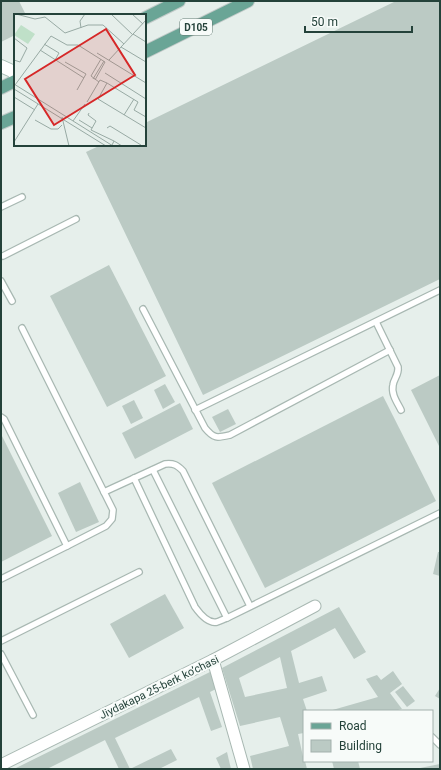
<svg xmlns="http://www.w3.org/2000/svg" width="441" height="770" font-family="Roboto,sans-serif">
  <rect width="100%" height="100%" fill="#e6efeb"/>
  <!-- building -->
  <g fill="#bbcac4" fill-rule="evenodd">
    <path d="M1 1H19L26 15H15V35L1 42Z"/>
    <path d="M396 1H440V279L203 395 86 152 101 145H145V123Z"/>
    <path d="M109 265 166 376 107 407 50 296Z"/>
    <path d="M440 375V448L411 390Z"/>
    <path d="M165 384 175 402 163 409 154 390Z"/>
    <path d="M383 396 436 501 265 588 212 483Z"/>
    <path d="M134 400 143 418 131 424 122 406Z"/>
    <path d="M180 403 193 429 135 459 122 433Z"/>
    <path d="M228 409 236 424 220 432 212 417Z"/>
    <path d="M1 434 52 536 1 562Z"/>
    <path d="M80 482 99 522 76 532 58 493Z"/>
    <path d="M438 552H440V576L433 574Z"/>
    <path d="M165 594 184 628 129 658 110 624Z"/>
    <path d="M339 607 366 652 354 659 335 628 291 651 299 683 322 676 327 691 303 699 307 711H304V733L298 734 304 761H305L307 769H253L250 756 289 746 280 717 240 726 222 668ZM280 657 287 688 245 697 239 678Z"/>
    <path d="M214 670 220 687 210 692 222 727 211 731 199 697 115 738 130 769 171 749 177 760 159 769H119L105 740 47 769H14Z"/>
    <path d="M393 671 402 684 390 693 402 709 394 711H329L378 697 366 679 377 675 381 680Z"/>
    <path d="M403 686 415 701 407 707 395 692Z"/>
    <path d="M440 688V699L435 696Z"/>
    <path d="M227 752 231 769H221L216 758Z"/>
    <path d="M332 761H358L360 769H334Z"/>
    <path d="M440 764V769H421L420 768Z"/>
  </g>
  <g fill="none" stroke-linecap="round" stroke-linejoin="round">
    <!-- service casing -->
    <g stroke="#a8b8b2" stroke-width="8">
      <g id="service">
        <path d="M1 207 22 197"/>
        <path d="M3 256 76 219"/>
        <path d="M1 281 12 301"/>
        <path d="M143 309 205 428C214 439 217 438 230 435L390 350"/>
        <path d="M376 322 398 367C399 375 394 378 393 385 391 394 397 402 401 410"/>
        <path d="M22 328 113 510 112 519 106 526 67 546"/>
        <path d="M195 410 440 290"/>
        <path d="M1 417 4 419 67 546 1 579"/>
        <path d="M153 470 227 618"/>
        <path d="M134 478 195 607C200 614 208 624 217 622 220 621 224 619 227 618L440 513"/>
        <path d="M104 492 165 464C174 463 177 465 183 471L250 606"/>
        <path d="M1 641 139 572"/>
        <path d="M1 654 33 715"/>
        <path d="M432 737 440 745"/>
      </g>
    </g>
    <!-- minor casing -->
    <g stroke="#a8b8b2" stroke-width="13">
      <g id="minor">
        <path d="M213 660 244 769"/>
        <path d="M1 765 213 660 315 606"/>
      </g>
    </g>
    <!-- secondary casing -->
    <g stroke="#a4bbb3" stroke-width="14">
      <path id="secondary" d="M1 66 12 71 15 74"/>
    </g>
    <!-- primary casing -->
    <g stroke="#c2cac8" stroke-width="14">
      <g id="primary">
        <path d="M145 18 179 1"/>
        <path d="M145 52 248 1"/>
        <path d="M1 88 15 81"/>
        <path d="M1 123 15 117"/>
      </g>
    </g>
    <!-- service -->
    <use href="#service" stroke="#fff" stroke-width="5.5"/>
    <!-- minor -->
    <use href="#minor" stroke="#fff" stroke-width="11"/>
    <!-- secondary -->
    <use href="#secondary" stroke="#fff" stroke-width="12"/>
    <!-- primary -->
    <use href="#primary" stroke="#6aa596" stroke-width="12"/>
  </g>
  <g text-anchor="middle" stroke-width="4" stroke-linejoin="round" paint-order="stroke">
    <!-- shield labels -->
    <rect fill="#f7fbf9" stroke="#637a73" stroke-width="1" x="180" y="19" width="32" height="16" rx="3"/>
    <g font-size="10" font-weight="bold" fill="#24423a">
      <text x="196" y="31">D105</text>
    </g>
    <!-- street labels -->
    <g font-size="11" fill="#24423a" stroke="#f7fbf9">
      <text transform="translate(159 687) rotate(-26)" y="4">Jiydakapa 25-berk koʼchasi</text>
    </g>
  </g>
  <!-- overview -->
  <g transform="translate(14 14)">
    <rect width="132" height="132" fill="#e6efeb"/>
    <path d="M7 11 21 20 14 30 0 21Z" fill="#bfe0c8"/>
    <path fill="none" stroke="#98aaa4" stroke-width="1" d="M2 0 21 5 31 3 51 19 74 11H89L110 30M97 0 119 21M118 0 129 10M67 14 66 7 71 0M119 20 132 28M0 24 13 34 6 48 0 46M30 30 45 39 41 46M107 33 132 48M26 36 70 64M83 39 132 69M95 46 132 6M51 48 72 60 63 76M91 59 132 85M79 65 90 47M85 68 77 62 87 45M0 70 99 132M1 71 37 22 53 31H64L91 48 81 66M0 75 92 132M0 83 21 96M73 88 86 66 93 69M75 99 74 101 82 107 77 116M110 101 120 85M48 103 55 132M132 103 120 96 124 88 93 69 84 85 132 114M21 106 37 115H44L48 111M65 106 78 114M59 107 71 90M93 114 96 112 127 131M77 116 100 127M0 128 24 90M98 131 100 127 108 132"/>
    <path fill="#d62828" fill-opacity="0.15" stroke="#d62828" stroke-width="2" d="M92 15 121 61 40 111 11 65Z"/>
    <rect width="132" height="132" fill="none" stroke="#24423a" stroke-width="2"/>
  </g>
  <!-- border -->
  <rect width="441" height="770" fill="none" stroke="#24423a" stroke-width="4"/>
  <!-- legend -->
  <rect x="303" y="710" width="130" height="52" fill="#f7fbf9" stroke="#a3b1ad"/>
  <rect x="311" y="723" width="20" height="6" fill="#6aa596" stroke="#a3b1ad"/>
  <text x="339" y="730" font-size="12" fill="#24423a">Road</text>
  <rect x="311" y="740" width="20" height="12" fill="#bbcac4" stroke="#a3b1ad"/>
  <text x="339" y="750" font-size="12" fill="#24423a">Building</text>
  <!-- scale -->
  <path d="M305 26v6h107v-6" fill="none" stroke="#24423a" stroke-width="2"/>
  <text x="311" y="26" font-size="12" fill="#24423a" stroke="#f7fbf9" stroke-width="3" paint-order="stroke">50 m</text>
</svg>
